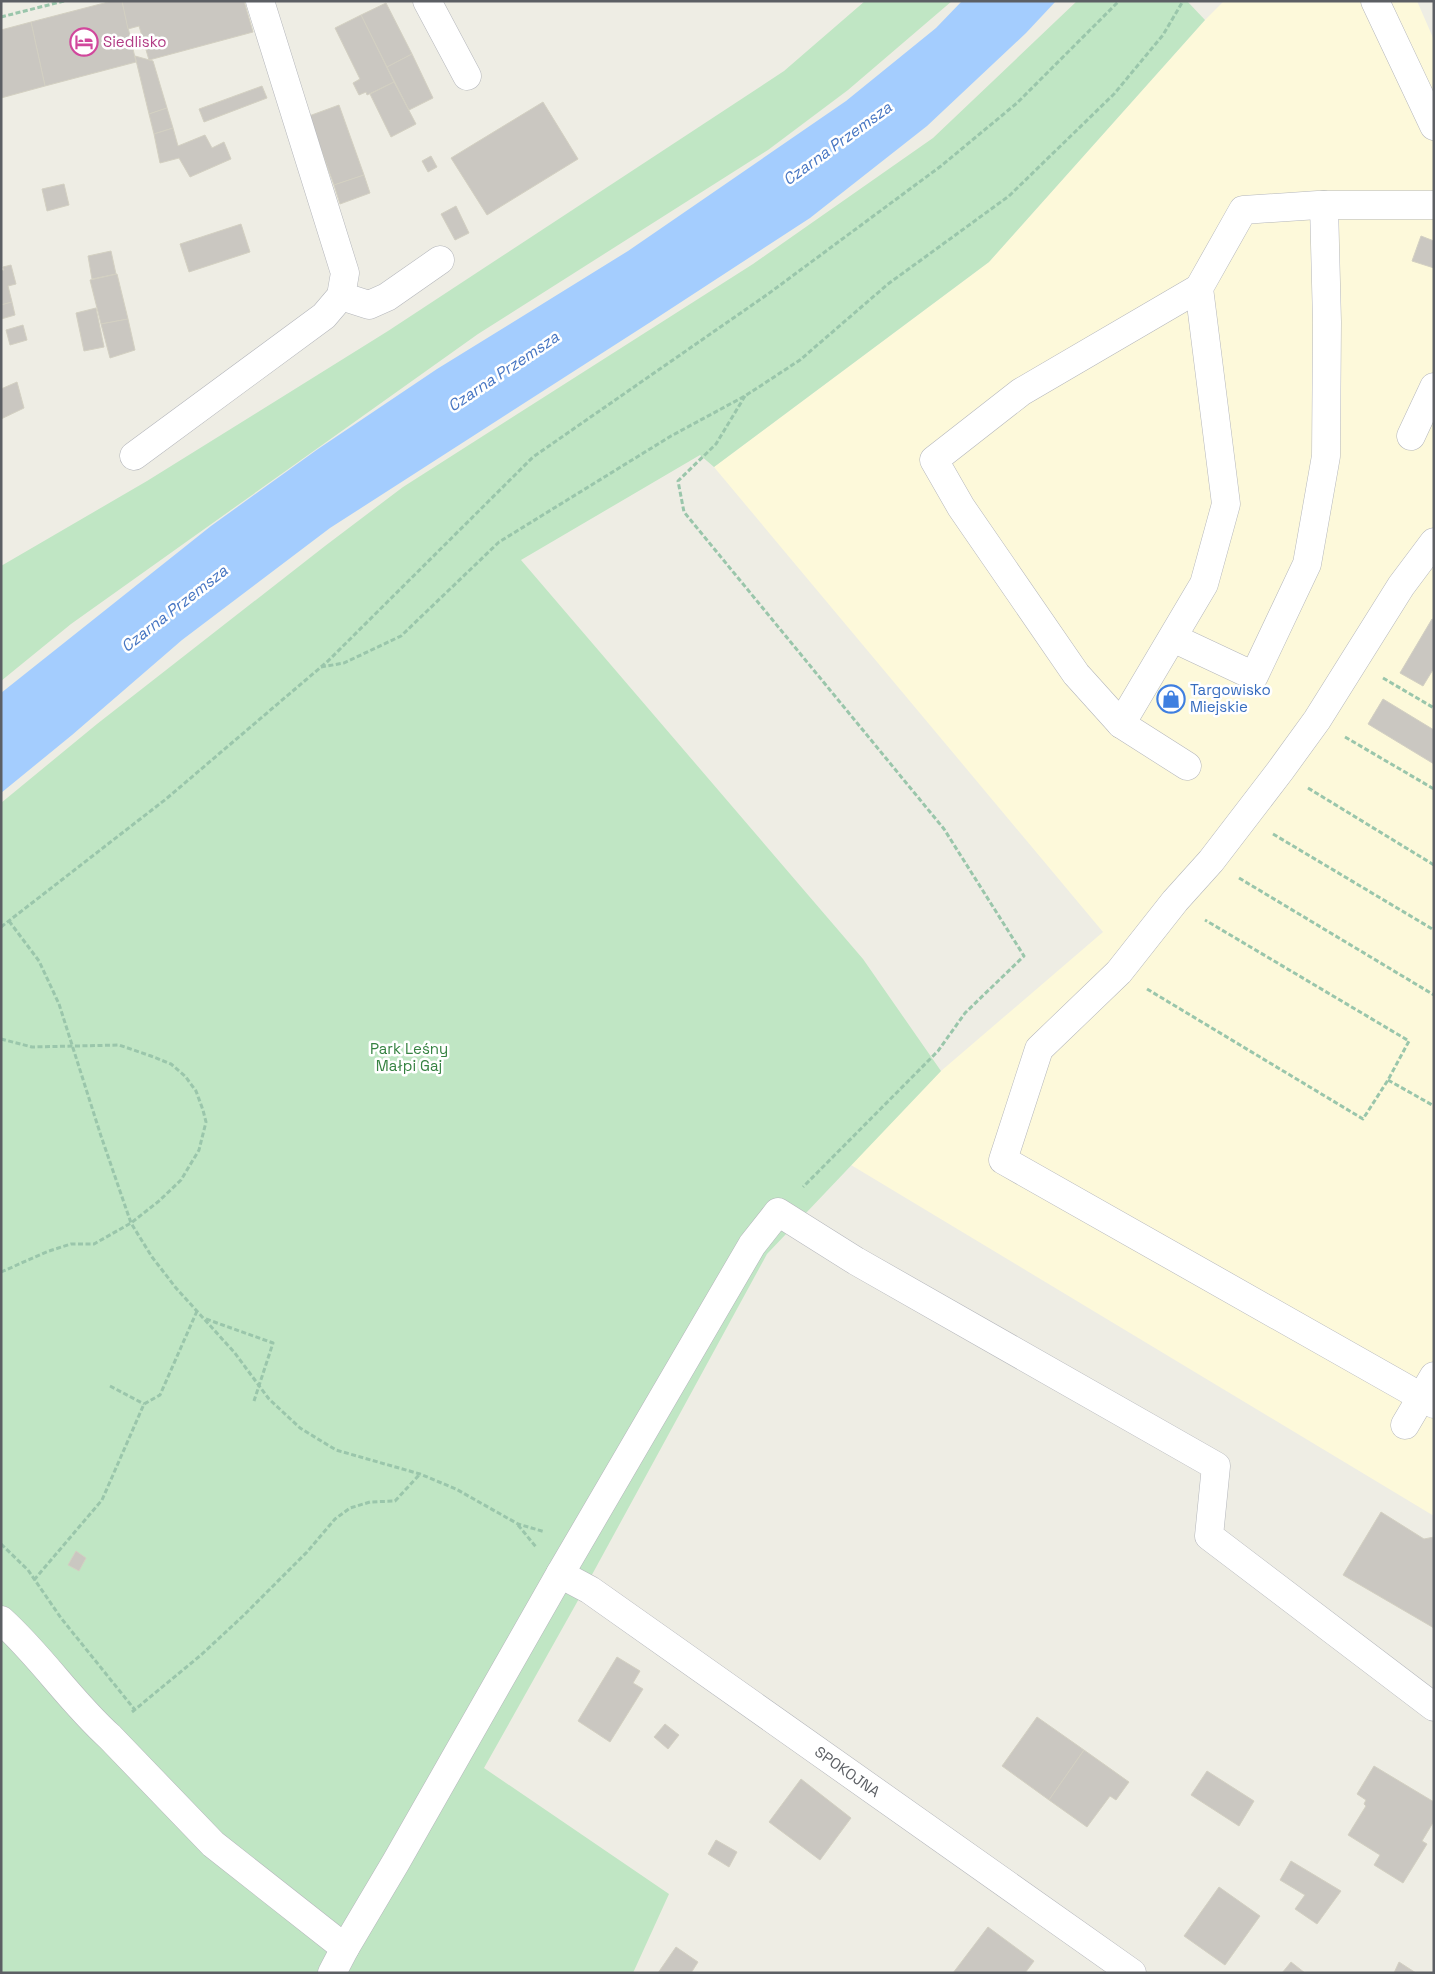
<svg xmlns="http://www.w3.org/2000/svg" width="1435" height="1974" font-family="'Space Grotesk',sans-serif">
  <rect width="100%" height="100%" fill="#eeede4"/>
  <!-- commercial -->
  <path fill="#fdf9da" d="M1224 1H1417L1434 40V1516L851 1165 941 1071 1103 932 714 467 989 262 1205 20Z"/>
  <!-- green -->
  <g fill="#c0e6c4">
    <path d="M865 1H952L848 90 768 150 478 334 71 624 1 681V566L147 481 388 331 784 71Z"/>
    <path d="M1077 1H1187L1205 20 989 262 714 467 700 455 521 560 863 959 941 1071 767 1254 576 1604 484 1768 669 1894 633 1973H1V803L97 724 325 546 403 487 753 264 933 138Z"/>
  </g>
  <!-- water -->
  <path fill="#a4cdfe" d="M962 1H1056L1026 33 927 126 810 218 649 323 330 528 182 640 72 735 1 793V693L211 526 318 449 437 369 628 251 846 101 936 28Z"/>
  <!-- building -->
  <g fill="#cac7c1" stroke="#d3d0c2">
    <path d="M112 1H122L136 62 45 86 31 22Z"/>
    <path d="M122 1H244L253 32 149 60 139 26 128 29Z"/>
    <path d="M386 3 412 54 387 67 361 15Z"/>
    <path d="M361 15 394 82 367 95 366 92 359 95 353 83 360 79 335 28Z"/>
    <path d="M31 22 45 86 1 98V30Z"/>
    <path d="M412 54 433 98 409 110 387 67Z"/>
    <path d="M135 56 153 61 167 108 149 114Z"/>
    <path d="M394 82 416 124 391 137 370 94Z"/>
    <path d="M262 86 267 98 204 122 199 109Z"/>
    <path d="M543 102 578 159 487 215 451 158Z"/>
    <path d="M339 105 364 175 334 185 309 116Z"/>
    <path d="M167 108 173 128 154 134 149 114Z"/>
    <path d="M173 128 178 146 205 135 212 148 224 142 231 159 190 177 179 158 160 163 154 134Z"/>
    <path d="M431 156 437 167 428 172 422 161Z"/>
    <path d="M364 175 370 193 340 204 334 185Z"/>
    <path d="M64 184 69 205 47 211 42 189Z"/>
    <path d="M456 206 469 233 455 240 441 214Z"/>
    <path d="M241 224 250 252 189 272 180 244Z"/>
    <path d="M1421 236 1434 241V268L1412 261Z"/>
    <path d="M111 251 116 274 92 279 88 256Z"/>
    <path d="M11 265 16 284 8 286 12 302 1 305V271L4 270 3 267Z"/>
    <path d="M117 274 128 319 101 324 90 280Z"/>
    <path d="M12 302 15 315 1 319V305Z"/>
    <path d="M96 308 104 347 84 351 76 313Z"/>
    <path d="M128 319 135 350 110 358 101 324Z"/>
    <path d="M23 325 27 340 10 345 6 330Z"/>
    <path d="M17 382 24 408 1 419V389Z"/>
    <path d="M1432 619 1434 620V668L1423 686 1400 673Z"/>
    <path d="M1383 699 1434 730V764L1368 724Z"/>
    <path d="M1381 1512 1424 1539 1434 1537V1628L1343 1575Z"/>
    <path d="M76 1551 86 1558 79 1571 68 1565Z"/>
    <path d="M617 1657 640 1671 633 1683 643 1689 610 1742 578 1721Z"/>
    <path d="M1037 1717 1084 1750 1049 1800 1002 1766Z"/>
    <path d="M665 1724 679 1735 668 1749 654 1737Z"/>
    <path d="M1084 1750 1129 1782 1116 1800 1110 1796 1087 1827 1049 1800Z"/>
    <path d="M1374 1766 1434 1802V1821L1422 1841 1427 1844 1403 1883 1374 1865 1380 1855 1348 1835 1366 1806 1364 1804 1366 1800 1357 1794Z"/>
    <path d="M1207 1771 1254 1801 1239 1826 1191 1795Z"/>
    <path d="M801 1779 851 1818 820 1860 769 1822Z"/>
    <path d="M716 1840 737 1852 729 1867 708 1854Z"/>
    <path d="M1291 1861 1341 1891 1317 1924 1295 1909 1305 1895 1280 1880Z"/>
    <path d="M1219 1887 1260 1916 1225 1965 1184 1936Z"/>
    <path d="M988 1927 1034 1961 1025 1973H953Z"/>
    <path d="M676 1947 698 1962 691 1973H658Z"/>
    <path d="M1291 1962 1305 1973H1282Z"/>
    <path d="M1399 1962 1416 1973H1394Z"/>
  </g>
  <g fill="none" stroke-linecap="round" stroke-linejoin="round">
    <!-- minor casing -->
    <g stroke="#b4b6bb" stroke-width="29">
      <g id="minor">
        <path d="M427 1 467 76"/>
        <path d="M1375 1 1434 126"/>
        <path d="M341 296 369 305 387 297 440 260"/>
        <path d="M1411 436 1434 387"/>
        <path d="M134 456 324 316 341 296 345 273 260 1"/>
        <path d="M1434 542 1401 586 1317 720 1280 771 1211 861 1175 901 1119 972 1039 1049 1003 1160 1434 1404"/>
        <path d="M1173 638 1254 676 1307 564 1326 456 1327 322 1324 205"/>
        <path d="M1121 724 1076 674 961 507 934 460 1021 392 1199 288"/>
        <path d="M1187 766 1121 724 1204 584 1226 504 1199 288 1243 210 1318 205H1434"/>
        <path d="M1405 1425 1434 1376"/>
        <path id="s1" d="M560 1574 590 1590 1132 1973"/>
        <path d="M1 1620C41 1656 70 1701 110 1737L213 1844 345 1948"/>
        <path d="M332 1973 345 1948 396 1862 560 1574 752 1245 778 1212 856 1261 1216 1466 1209 1536 1434 1707"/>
      </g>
    </g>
    <!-- path -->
    <g stroke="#9ac6ab" stroke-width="3" stroke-dasharray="5 2.5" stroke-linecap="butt">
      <path d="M1 17 64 1"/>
      <path d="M745 396 716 444 678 481 684 512 944 829 1024 956 965 1013 938 1051 803 1187"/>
      <path d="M321 667 344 663 401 636 499 542 671 436 745 396 800 360 888 284 1009 196 1114 94 1163 35 1183 1"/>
      <path d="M1383 678 1434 708"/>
      <path d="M1345 737 1434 789"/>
      <path d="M1308 788 1434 865"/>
      <path d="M1273 834 1434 930"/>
      <path d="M1239 878 1434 995"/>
      <path d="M9 921 39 961 59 1004 101 1136 131 1223 152 1257 176 1288 234 1352 269 1399 300 1428 336 1450 420 1474 456 1489 518 1524 545 1532"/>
      <path d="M1 927 166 799 328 661 533 457 768 294 941 166 1017 103 1119 1"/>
      <path d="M1147 989 1363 1119 1388 1080 1409 1041 1205 920"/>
      <path d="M1 1039 32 1047 119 1045 151 1056 171 1064 185 1076 196 1091 203 1110 206 1122 199 1150 181 1180 159 1201 131 1223 94 1244H71L49 1251 1 1272"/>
      <path d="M1388 1080 1434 1106"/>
      <path d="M206 1319 273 1343 254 1401"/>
      <path d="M110 1386 144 1404"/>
      <path d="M518 1525 536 1547"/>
      <path d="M1 1544 28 1570 61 1618 135 1710"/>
      <path d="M34 1580 102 1500 144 1404 160 1395 197 1311"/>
      <path d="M132 1712 201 1655 243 1616 307 1552 335 1519 350 1508 370 1502 395 1501 420 1474"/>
    </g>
    <!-- minor -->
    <use href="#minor" stroke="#fff" stroke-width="28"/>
  </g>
  <!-- icons -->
  <defs>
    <g id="hotel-ring" transform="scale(1.4375)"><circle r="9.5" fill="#fff" stroke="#d1479c" stroke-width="1.5"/><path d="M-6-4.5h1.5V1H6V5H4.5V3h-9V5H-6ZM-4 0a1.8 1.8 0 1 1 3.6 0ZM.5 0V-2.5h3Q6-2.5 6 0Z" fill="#d1479c"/></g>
    <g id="shop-ring" transform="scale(1.4375)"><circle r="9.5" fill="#fff" stroke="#3f7fe0" stroke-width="1.5"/><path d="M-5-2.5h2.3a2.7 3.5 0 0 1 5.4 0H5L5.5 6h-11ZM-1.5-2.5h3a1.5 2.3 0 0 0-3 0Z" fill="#3f7fe0"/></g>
  </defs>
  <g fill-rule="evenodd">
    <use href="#hotel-ring" x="84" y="42"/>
    <use href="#shop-ring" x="1171" y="699"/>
  </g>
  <g text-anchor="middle" stroke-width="5" stroke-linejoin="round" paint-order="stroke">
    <!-- hotel labels -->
    <g font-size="15" fill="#b23c85" stroke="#fff" text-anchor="start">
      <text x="103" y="47">Siedlisko</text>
    </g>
    <!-- shop labels -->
    <g font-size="15" fill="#366cbe" stroke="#fff" text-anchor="start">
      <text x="1190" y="695">Targowisko<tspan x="1190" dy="17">Miejskie</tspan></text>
    </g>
    <!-- park labels -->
    <g font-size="15" fill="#358241" stroke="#fff">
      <text x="409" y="1054">Park Leśny<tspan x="409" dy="17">Małpi Gaj</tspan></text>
    </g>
    <!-- street labels -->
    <g font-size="15" fill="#5c5f64" stroke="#fff">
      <text dy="5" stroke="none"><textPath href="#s1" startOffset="349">SPOKOJNA</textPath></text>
    </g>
    <!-- water labels -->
    <g font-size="16" font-style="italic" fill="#4675c2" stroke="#fff">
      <text transform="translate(837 143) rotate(-36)" y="6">Czarna Przemsza</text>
      <text transform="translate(503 371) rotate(-34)" y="6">Czarna Przemsza</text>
      <text transform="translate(174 608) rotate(-38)" y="6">Czarna Przemsza</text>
    </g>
  </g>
  <!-- border -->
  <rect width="1435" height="1974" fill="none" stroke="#5c5f64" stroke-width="5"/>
</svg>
